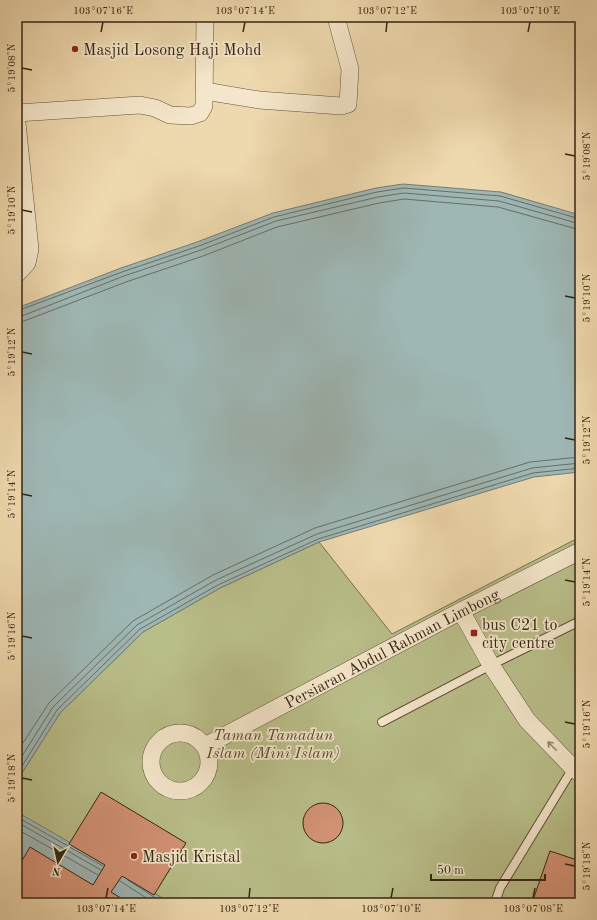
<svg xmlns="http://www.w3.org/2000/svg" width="597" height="920" font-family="'Old Standard TT',serif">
  <rect width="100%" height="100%" fill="#eed8ad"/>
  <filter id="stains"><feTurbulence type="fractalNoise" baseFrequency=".005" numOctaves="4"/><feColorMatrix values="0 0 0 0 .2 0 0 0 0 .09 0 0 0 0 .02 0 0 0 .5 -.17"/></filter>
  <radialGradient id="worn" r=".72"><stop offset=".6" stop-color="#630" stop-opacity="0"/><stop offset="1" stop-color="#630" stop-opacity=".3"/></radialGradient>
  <!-- green -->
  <path fill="#b9be89" stroke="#76724e" d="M580 537V903H17V784L22 773 60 713 143 632 220 588 319 542 392 634Z"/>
  <!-- water -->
  <g fill="#9eb7b5" stroke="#747d75">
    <path d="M403 184 501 192 580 215V472L534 477 319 542 220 588 143 632 60 713 22 773 17 784V308L121 268 197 242 273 213 376 188Z"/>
    <path d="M17 812 123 873 170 903H17Z"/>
  </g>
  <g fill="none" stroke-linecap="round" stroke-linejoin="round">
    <!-- shore -->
    <g stroke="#696e64" stroke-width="1">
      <path d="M17 311 122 272 199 246 274 217 377 192 404 188 500 196 580 219"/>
      <path d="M17 316H22L124 276 201 250 276 221 378 197 404 193 499 201 580 224"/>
      <path d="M17 322 24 321 126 282 203 256 277 227 379 203 404 199 498 207 580 230"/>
      <path d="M17 752 49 703 133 621 213 575 315 528 530 462 580 457"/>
      <path d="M17 764 53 707 137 625 216 580 317 534 532 468 580 463"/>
      <path d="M17 774 57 710 140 629 218 585 318 539 533 473 580 468"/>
      <path d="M17 817 103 866"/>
      <path d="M17 822 101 870"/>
      <path d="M17 829 98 875"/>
      <path d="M128 880 163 903"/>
      <path d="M120 881 154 903"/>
    </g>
  </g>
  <!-- building -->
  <g fill="#d39275" stroke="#342614">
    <path d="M101 792 186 843 154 895 122 876 111 892 129 903H17V869L30 847 93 885 105 865 69 844Z"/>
    <circle cx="323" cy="823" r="20"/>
    <path d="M550 851 580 861V903H532Z"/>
  </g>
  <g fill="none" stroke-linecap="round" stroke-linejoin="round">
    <!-- lane casing -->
    <g stroke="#62523a" stroke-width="10">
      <g id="lane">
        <path d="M382 722 491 665 580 621"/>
        <path d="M495 903 500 888 573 768"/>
      </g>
    </g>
    <!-- street casing -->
    <g stroke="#62523a" stroke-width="18">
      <g id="street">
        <path d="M205 91 259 100 341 106 348 104 350 69 336 17"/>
        <path d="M17 113 140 105 155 108 170 115 191 116 200 113 204 106 205 17"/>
        <path d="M17 123 30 249 27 263 17 274"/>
        <path d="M461 611 491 665 527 720 573 768 580 773"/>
        <circle cx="180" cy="762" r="29"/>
        <path id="s1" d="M205 746 461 611 580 551"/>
      </g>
    </g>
    <!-- lane -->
    <use href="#lane" stroke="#f4e6ca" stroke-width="8"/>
    <!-- street -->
    <use href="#street" stroke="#f4e6ca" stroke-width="17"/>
  </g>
  <!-- one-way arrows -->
  <defs><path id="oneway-shaft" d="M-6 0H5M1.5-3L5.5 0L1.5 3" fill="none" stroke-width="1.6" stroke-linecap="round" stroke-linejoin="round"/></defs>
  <use stroke="#94866f" href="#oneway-shaft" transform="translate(552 746) rotate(-135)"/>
  <!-- ticks -->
  <path fill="none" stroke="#342614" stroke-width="1.5" d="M101 32 103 22M243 32 245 22M386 32 387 22M528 32 530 22M22 68 32 70M565 154 575 156M22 210 32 212M565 296 575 298M22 352 32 354M565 438 575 440M22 494 32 496M565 580 575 582M22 636 32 638M565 722 575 724M22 778 32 780M565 864 575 866M106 898 108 888M249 898 250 888M391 898 393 888M533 898 535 888"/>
  <!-- markers -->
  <g fill="#8f2418" stroke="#f4e6ca" stroke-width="1.5">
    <circle cx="75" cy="49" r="4"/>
    <rect x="470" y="629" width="8" height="8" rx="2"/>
    <circle cx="134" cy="856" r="4"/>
  </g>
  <g text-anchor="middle" stroke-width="3.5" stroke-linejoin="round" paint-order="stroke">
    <!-- poi labels -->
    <g font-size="16" fill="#342614" stroke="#f4e6ca" text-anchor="start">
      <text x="83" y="55">Masjid Losong Haji Mohd</text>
      <text x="482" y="630">bus C21 to<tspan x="482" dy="18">city centre</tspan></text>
      <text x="142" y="862">Masjid Kristal</text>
    </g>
    <!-- street labels -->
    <g font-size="16" fill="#342614" stroke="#f4e6ca">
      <text dy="6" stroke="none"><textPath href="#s1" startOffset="211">Persiaran Abdul Rahman Limbong</textPath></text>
    </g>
    <!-- park labels -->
    <g font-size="16" font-style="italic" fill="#554c31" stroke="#f4e6ca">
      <text x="273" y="740">Taman Tamadun<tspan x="273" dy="18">Islam (Mini Islam)</tspan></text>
    </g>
  </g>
  <!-- margin -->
  <rect width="597" height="920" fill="none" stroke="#eed8ad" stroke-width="44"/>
  <!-- north arrow -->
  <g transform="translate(58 862) rotate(189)" stroke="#f4e6ca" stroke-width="3" paint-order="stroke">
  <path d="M0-3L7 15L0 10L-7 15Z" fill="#342614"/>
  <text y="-6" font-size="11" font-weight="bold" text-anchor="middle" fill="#342614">N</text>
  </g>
  <!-- scale -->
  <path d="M431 874v6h114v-6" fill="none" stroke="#342614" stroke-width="2"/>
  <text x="437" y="874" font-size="12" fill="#342614" stroke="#f4e6ca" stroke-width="3" paint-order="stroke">50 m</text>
  <rect x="22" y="22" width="553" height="876" fill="none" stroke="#342614" stroke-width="1.5"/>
  <g font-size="10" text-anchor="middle" fill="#342614">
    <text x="103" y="14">103°07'16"E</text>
    <text x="245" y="14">103°07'14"E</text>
    <text x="387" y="14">103°07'12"E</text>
    <text x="530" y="14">103°07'10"E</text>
    <text transform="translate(11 68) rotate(-90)" y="4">5°19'08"N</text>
    <text transform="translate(586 156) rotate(-90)" y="4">5°19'08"N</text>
    <text transform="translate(11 210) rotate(-90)" y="4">5°19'10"N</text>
    <text transform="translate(586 298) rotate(-90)" y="4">5°19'10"N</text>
    <text transform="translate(11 352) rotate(-90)" y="4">5°19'12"N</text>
    <text transform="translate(586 440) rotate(-90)" y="4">5°19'12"N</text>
    <text transform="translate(11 494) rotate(-90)" y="4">5°19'14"N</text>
    <text transform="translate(586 582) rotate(-90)" y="4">5°19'14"N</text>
    <text transform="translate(11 636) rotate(-90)" y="4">5°19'16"N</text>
    <text transform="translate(586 724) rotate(-90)" y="4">5°19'16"N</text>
    <text transform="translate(11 778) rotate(-90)" y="4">5°19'18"N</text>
    <text transform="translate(586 866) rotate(-90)" y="4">5°19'18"N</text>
    <text x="106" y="912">103°07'14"E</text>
    <text x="249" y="912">103°07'12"E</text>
    <text x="391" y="912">103°07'10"E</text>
    <text x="533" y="912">103°07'08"E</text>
  </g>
  <rect width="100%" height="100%" filter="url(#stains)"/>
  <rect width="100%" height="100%" fill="url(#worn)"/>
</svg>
